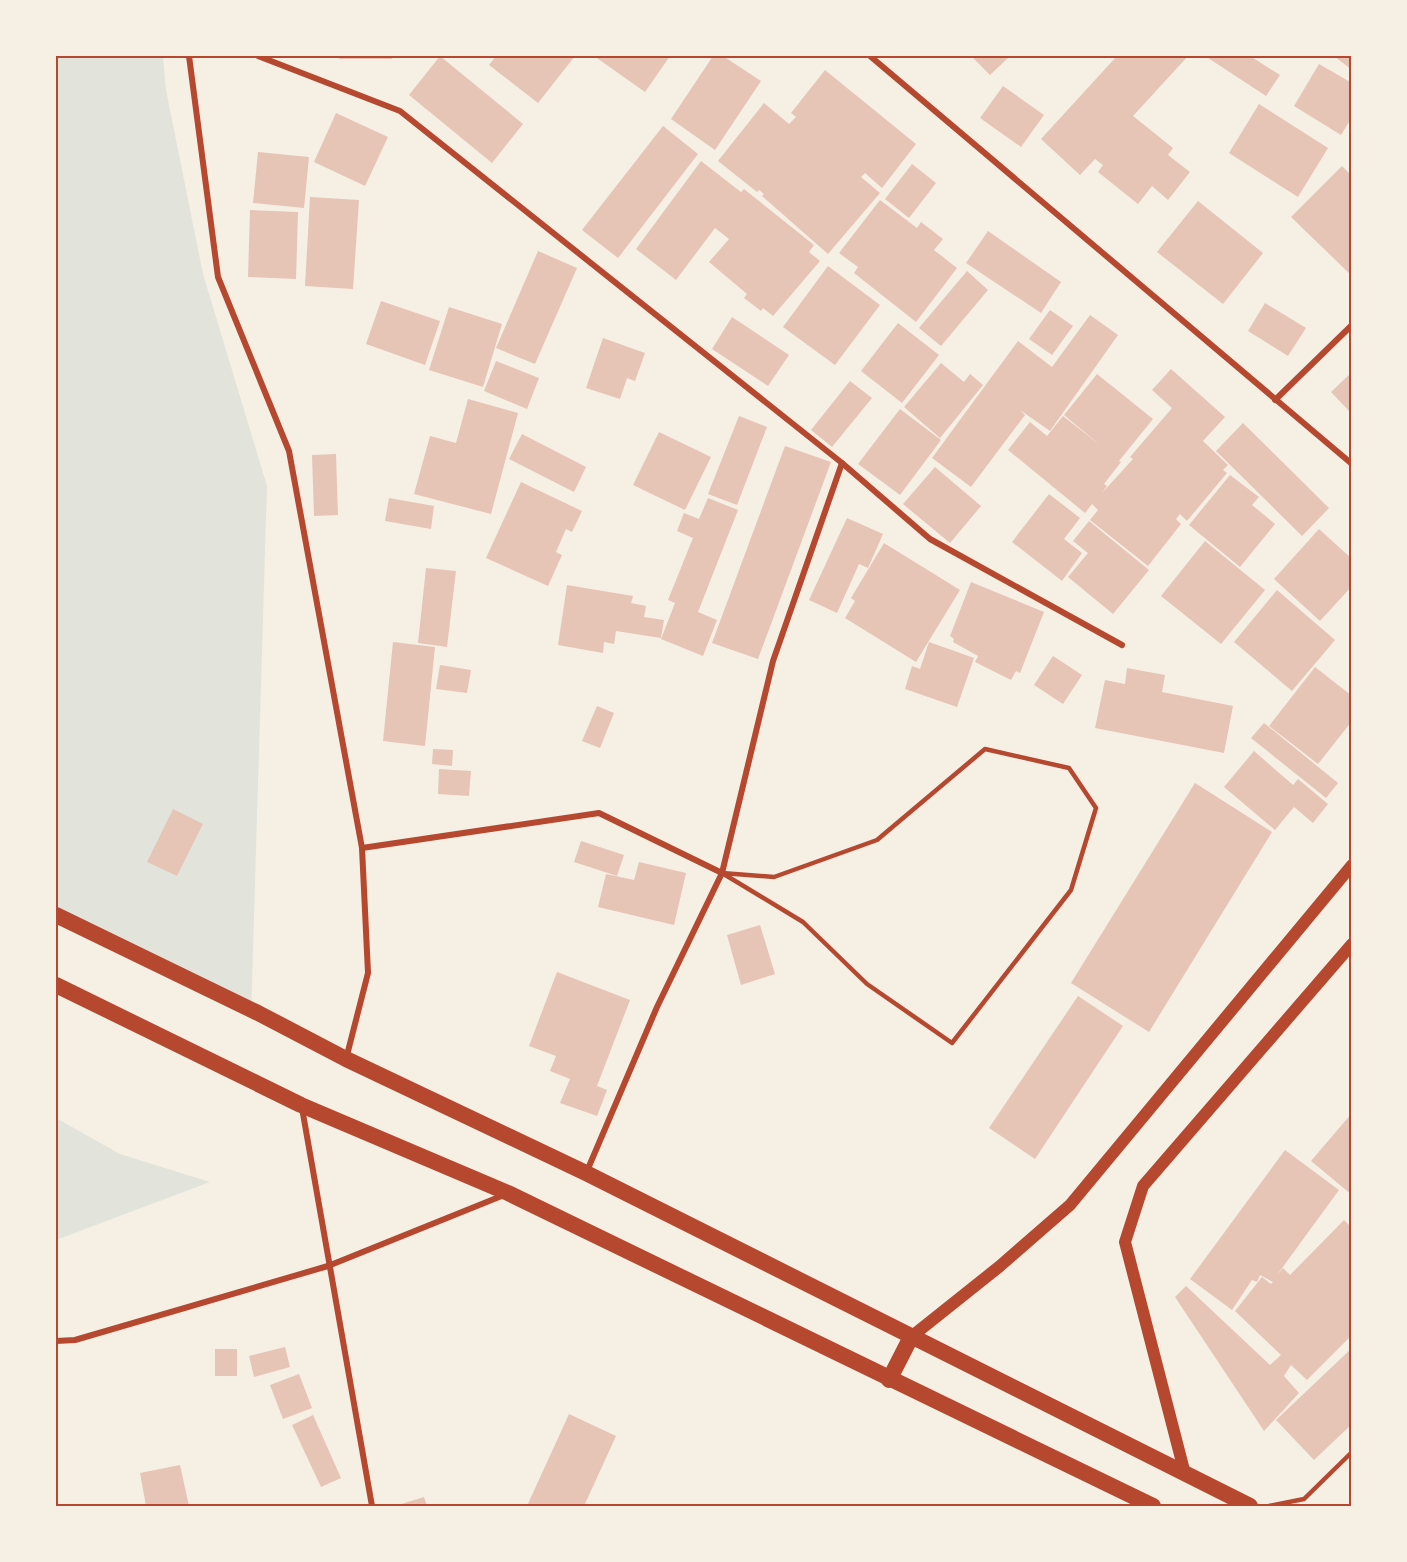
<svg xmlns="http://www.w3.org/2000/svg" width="1407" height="1562" font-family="'Fira Sans',sans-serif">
  <rect width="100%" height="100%" fill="#f6efe4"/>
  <!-- green -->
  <g fill="#e2e4dc">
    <path d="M56 56H163L166 90 203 274 267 486 251 1016 56 911Z"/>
    <path d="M56 1118 120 1154 210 1182 56 1240Z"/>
  </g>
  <!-- building -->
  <g fill="#e6c5b7">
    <rect x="339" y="56" width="53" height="3"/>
    <path d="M440 56 523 124 492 163 409 95Z"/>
    <path d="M496 56H575L538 103 489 65Z"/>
    <path d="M594 56H670L645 92Z"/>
    <path d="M713 56H723L761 81 715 150 671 119Z"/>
    <path d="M971 56H1010L990 75Z"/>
    <path d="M1117 56H1188L1133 116 1173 148 1168 155 1190 172 1168 200 1152 186 1138 204 1098 172 1103 165 1095 159 1080 175 1041 139Z"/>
    <path d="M1205 56H1250L1280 75 1266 96Z"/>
    <path d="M1334 56H1352V70Z"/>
    <path d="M1319 64 1352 83V117L1341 135 1294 106Z"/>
    <path d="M825 70 916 144 882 188 865 173 861 177 880 193 828 254 762 196 764 194 759 190 757 192 718 161 764 103 789 124 796 117 791 113Z"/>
    <path d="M1003 86 1044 115 1021 147 980 118Z"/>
    <path d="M1259 104 1328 148 1298 197 1229 153Z"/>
    <path d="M336 113 388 137 365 186 314 162Z"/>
    <path d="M663 126 698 154 618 258 582 230Z"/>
    <path d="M258 152 309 157 304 208 253 203Z"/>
    <path d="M701 161 741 192 744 189 814 245 809 252 820 261 773 316 763 308 761 311 744 298 747 294 709 262 729 239 715 228 676 280 636 249Z"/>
    <path d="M912 164 936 183 909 218 885 199Z"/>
    <path d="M1342 166 1352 176V276L1291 217Z"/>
    <path d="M310 197 359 200 353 289 305 286Z"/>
    <path d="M880 200 917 228 921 222 943 239 934 250 957 268 916 322 854 273 858 267 839 253Z"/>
    <path d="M1198 201 1263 253 1223 304 1157 252Z"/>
    <path d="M250 210 298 212 296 279 248 277Z"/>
    <path d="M988 231 1061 282 1041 313 966 263Z"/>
    <path d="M538 251 577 268 535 364 496 348Z"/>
    <path d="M828 266 880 305 835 365 783 327Z"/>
    <path d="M967 271 988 290 941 346 919 328Z"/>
    <path d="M381 301 440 321 425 365 366 344Z"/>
    <path d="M1265 303 1306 328 1288 356 1248 331Z"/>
    <path d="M449 307 502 324 483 387 429 370Z"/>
    <path d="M1050 310 1073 326 1052 355 1029 339Z"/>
    <path d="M1090 315 1118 335 1050 431 1020 410 1025 415 971 487 932 458 1018 341 1052 367Z"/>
    <path d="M732 317 789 355 768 386 712 349Z"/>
    <path d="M898 323 939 355 902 403 861 371Z"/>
    <path d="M603 338 645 353 635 381 627 378 620 399 586 388Z"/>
    <path d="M496 361 539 378 527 409 484 391Z"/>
    <path d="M941 363 964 382 970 374 983 385 940 438 904 407Z"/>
    <path d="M1171 369 1225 417 1203 441 1228 465 1223 470 1227 473 1187 521 1180 514 1176 519 1181 524 1148 566 1090 520 1098 510 1092 504 1085 513 1008 450 1030 422 1047 436 1063 416 1100 445 1064 415 1097 374 1153 419 1119 461 1121 462 1104 484 1107 486 1102 493 1133 459 1130 457 1172 408 1152 390Z"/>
    <path d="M1352 372V414L1331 392Z"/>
    <path d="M850 381 872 398 832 447 811 430Z"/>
    <path d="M468 399 518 413 491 514 414 494 430 436 456 443Z"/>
    <path d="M900 409 941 440 900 495 858 464Z"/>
    <path d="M739 416 767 427 737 505 708 494Z"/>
    <path d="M1243 423 1329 508 1302 536 1216 451Z"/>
    <path d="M659 432 711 457 685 510 633 485Z"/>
    <path d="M522 434 586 467 574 492 509 459Z"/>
    <path d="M785 446 831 462 758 659 712 643Z"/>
    <path d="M336 454 338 515 314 516 312 455Z"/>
    <path d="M935 467 981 506 950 543 903 504Z"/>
    <path d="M1230 475 1259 497 1252 505 1275 524 1240 567 1189 525Z"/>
    <path d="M521 482 582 511 572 532 566 529 556 552 562 555 548 586 486 558Z"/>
    <path d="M1049 494 1080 518 1064 539 1082 553 1062 581 1012 542Z"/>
    <path d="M389 498 434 506 431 529 385 521Z"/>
    <path d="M708 498 738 510 698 612 717 620 703 656 661 639 675 603 668 600 693 538 677 531 684 513 699 519Z"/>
    <path d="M847 518 883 534 868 568 859 564 837 613 809 600Z"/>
    <path d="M1089 521 1149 570 1113 614 1068 577 1088 553 1073 541Z"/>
    <path d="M1319 529 1352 559V586L1320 621 1274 579Z"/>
    <path d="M1205 541 1265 590 1221 644 1161 596Z"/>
    <path d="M884 543 960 590 916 662 845 618 855 601 851 598Z"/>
    <path d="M426 568 456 571 447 647 418 643Z"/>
    <path d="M971 582 1044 612 1020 673 1016 671 1011 680 975 662 978 656 953 642 954 639 950 636Z"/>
    <path d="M567 585 633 596 631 603 646 606 644 617 664 620 661 638 616 631 614 644 604 642 603 653 558 645Z"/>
    <path d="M1277 590 1335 640 1292 691 1234 642Z"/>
    <path d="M393 642 435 647 425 746 383 741Z"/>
    <path d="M929 642 974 658 957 707 905 689 912 666 920 669Z"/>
    <path d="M1053 656 1082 675 1063 704 1034 685Z"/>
    <path d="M440 665 471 670 467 693 436 689Z"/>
    <path d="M1315 667 1352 696V721L1318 764 1269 726Z"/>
    <path d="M1127 668 1165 675 1162 692 1233 706 1224 753 1095 728 1105 680 1125 684Z"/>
    <path d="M597 706 614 713 600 748 582 741Z"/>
    <path d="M1264 723 1338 783 1326 798 1251 738Z"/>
    <path d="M433 749 453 750 452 766 432 764Z"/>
    <path d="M1254 751 1293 785 1298 779 1328 804 1313 823 1294 807 1275 830 1224 787Z"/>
    <path d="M439 769 471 771 469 796 438 794Z"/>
    <path d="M1195 783 1272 832 1149 1032 1071 983Z"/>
    <path d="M173 809 203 824 177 876 147 862Z"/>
    <path d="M581 841 624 855 617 876 574 862Z"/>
    <path d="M639 862 686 873 674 925 598 907 606 874 634 880Z"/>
    <path d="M760 925 775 974 741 985 727 935Z"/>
    <path d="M557 972 630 1000 597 1086 607 1090 597 1116 560 1103 570 1079 550 1071 556 1056 529 1046Z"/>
    <path d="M1078 996 1123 1026 1035 1159 989 1128Z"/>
    <path d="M1352 1113V1195L1311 1161Z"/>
    <path d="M1285 1150 1339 1190 1277 1275 1283 1268 1290 1275 1344 1220 1352 1228V1335L1307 1380 1291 1365 1284 1376 1299 1393 1264 1431 1175 1297 1186 1286 1270 1365 1281 1355 1235 1311 1262 1277 1271 1284 1273 1282 1260 1275 1257 1282 1252 1280 1232 1310 1190 1279Z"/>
    <path d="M285 1347 290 1367 254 1377 249 1356Z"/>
    <path d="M1352 1348V1424L1314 1460 1276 1420Z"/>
    <rect x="215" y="1349" width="22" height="27"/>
    <path d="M299 1374 312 1408 283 1419 270 1385Z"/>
    <path d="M569 1414 616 1436 584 1506H527Z"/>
    <path d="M313 1415 341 1478 321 1487 292 1425Z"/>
    <path d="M180 1465 189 1506H146L140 1473Z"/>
    <path d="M424 1497 427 1506H395Z"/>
  </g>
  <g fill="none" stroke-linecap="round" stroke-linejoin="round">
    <!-- service -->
    <g stroke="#b5482f" stroke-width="4.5">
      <path d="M985 749 1069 768 1096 808 1071 890 952 1043 867 984 803 922 722 873 774 877 877 840Z"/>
      <path d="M1269 1506 1304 1499 1352 1452"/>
    </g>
    <!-- minor -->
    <g stroke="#b5482f" stroke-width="6">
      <path d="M189 56 218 277 289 451 362 848 368 973 346 1059"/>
      <path d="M258 56 400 111 842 463 930 539 1122 645"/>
      <path d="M870 56 1352 464"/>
      <path d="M1275 400 1352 325"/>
      <path d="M362 848 599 813 722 873"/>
      <path d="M302 1108 372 1506"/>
      <path d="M587 1171 657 1007 722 873 773 661 842 463"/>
      <path d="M56 1341 75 1340 328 1266 504 1195"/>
    </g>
    <!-- secondary -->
    <g stroke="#b5482f" stroke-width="12">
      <path d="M911 1337 1000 1266 1070 1205 1352 865"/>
      <path d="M1185 1474 1125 1242 1143 1186 1352 944"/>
    </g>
    <!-- trunk -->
    <g stroke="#b5482f" stroke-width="16">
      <path d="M56 915 258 1013 346 1059 586 1173 1250 1506"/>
      <path d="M56 985 301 1105 508 1193 1153 1506"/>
      <path d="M889 1380 911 1337"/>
    </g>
  </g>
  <!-- border -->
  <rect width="1407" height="1562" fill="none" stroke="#f6efe4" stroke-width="114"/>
  <rect x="57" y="57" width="1293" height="1448" fill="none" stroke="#b5482f" stroke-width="2"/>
</svg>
